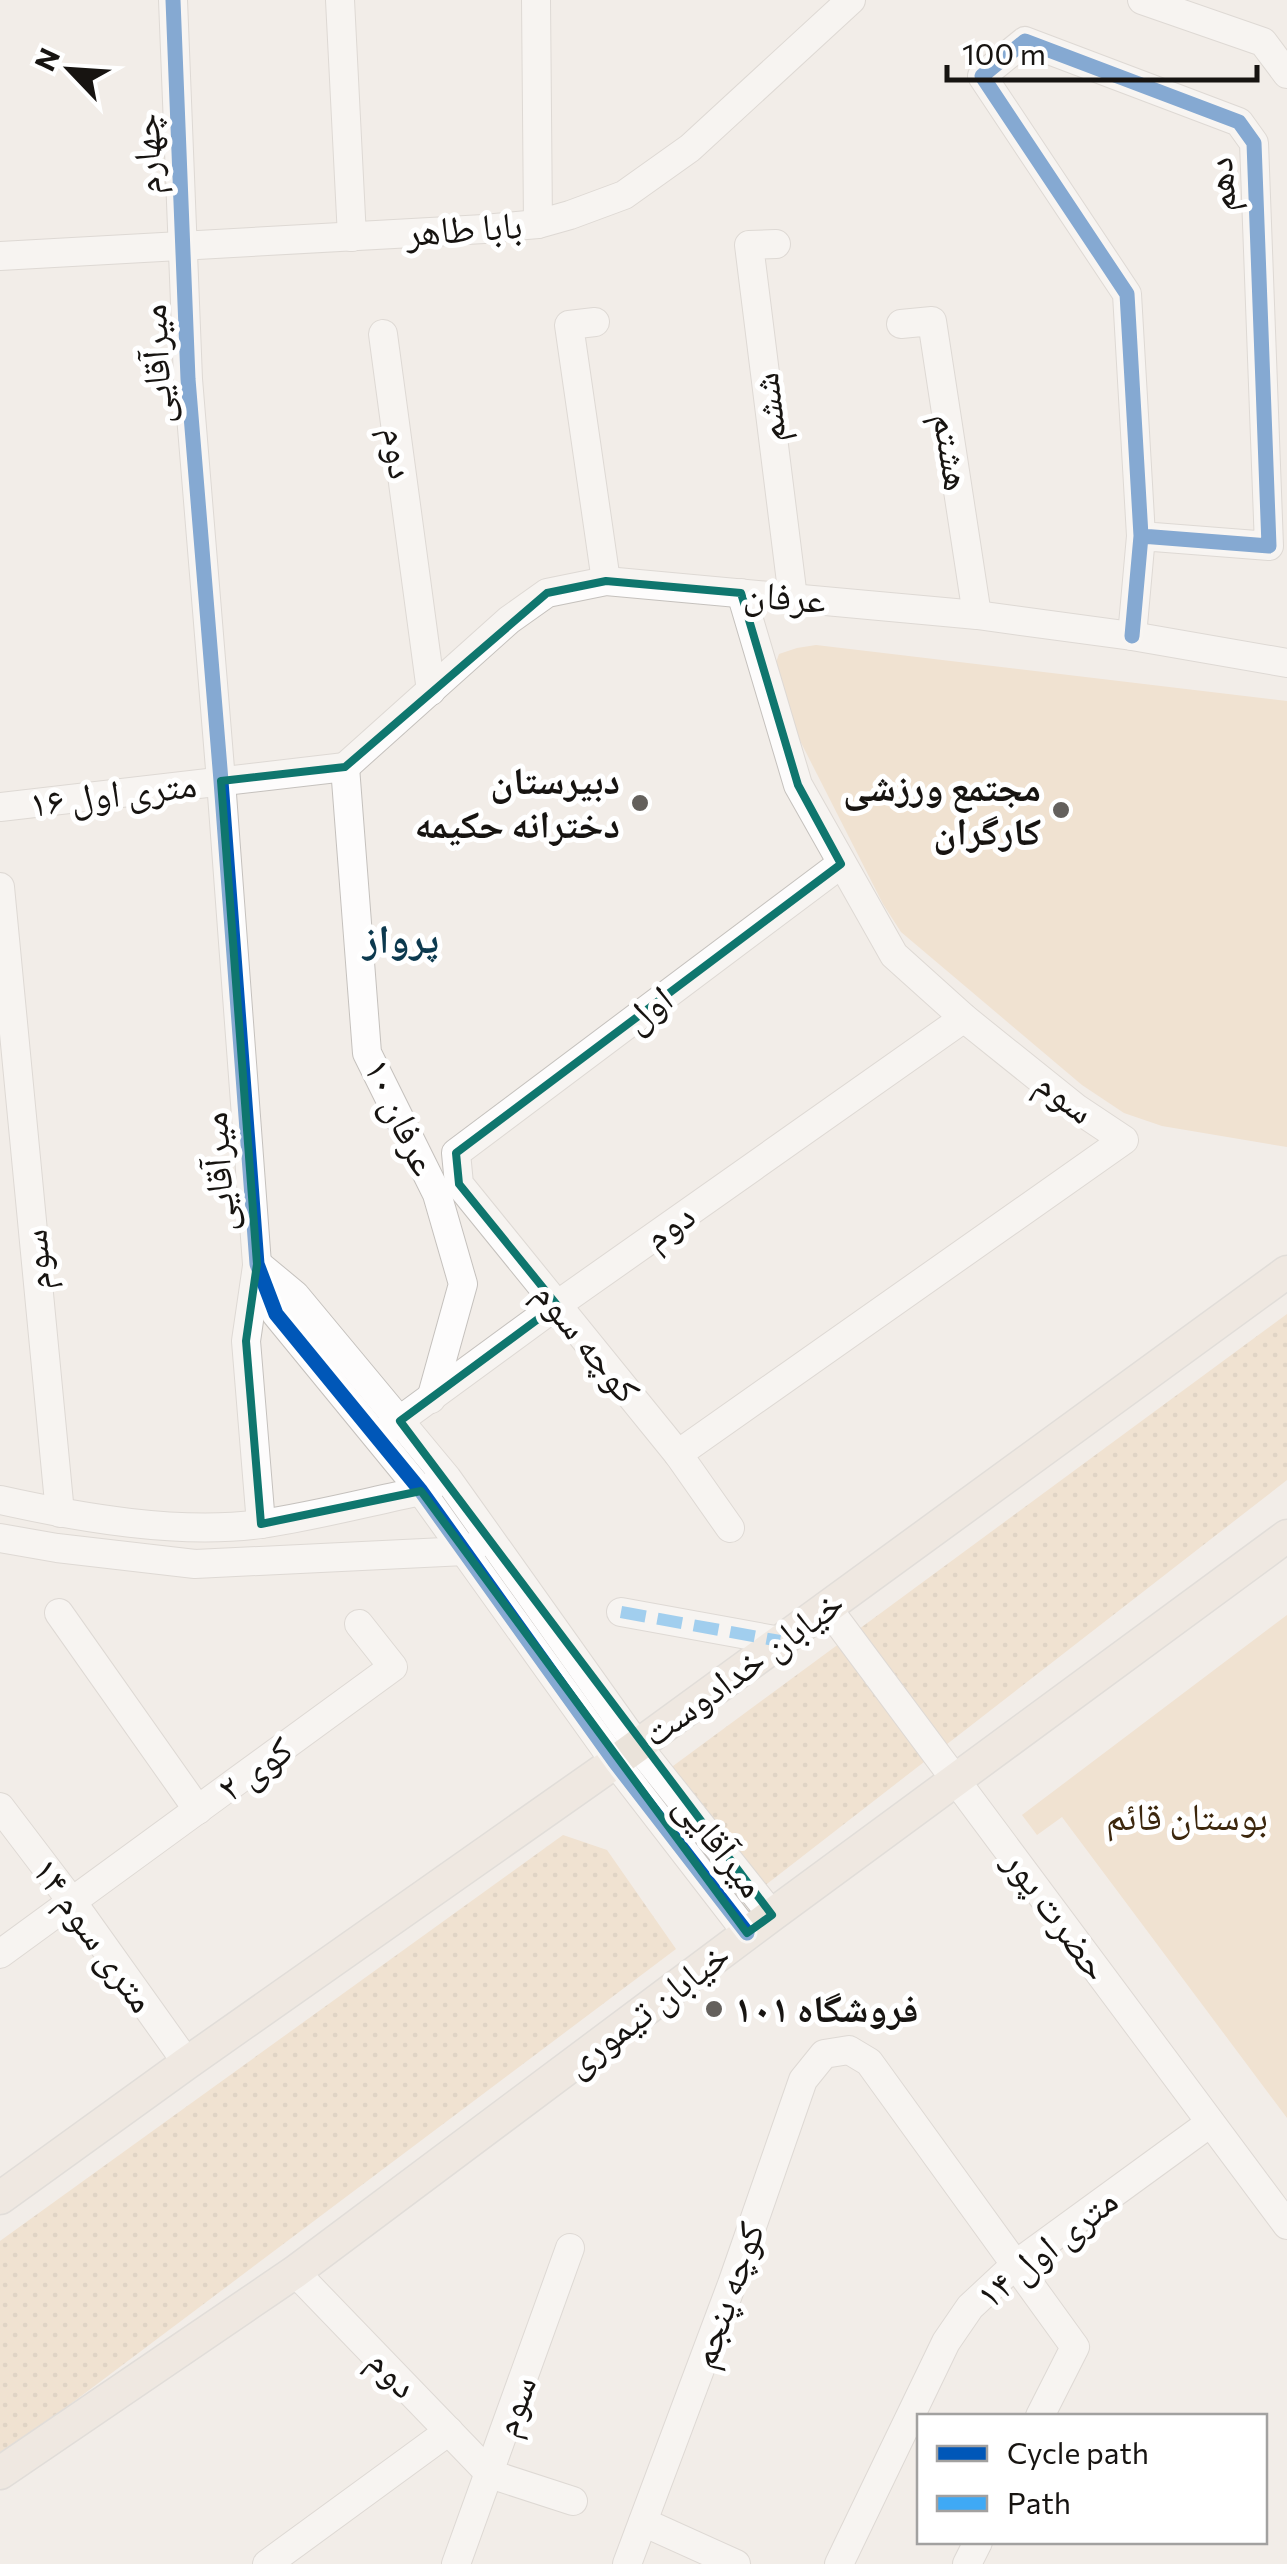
<svg xmlns="http://www.w3.org/2000/svg" width="1287" height="2564" font-family="Commissioner,'Noto Naskh Arabic',sans-serif">
  <defs>
    <pattern id="grass-dots" width="8" height="8" patternUnits="userSpaceOnUse" patternTransform="scale(2.5)"><rect width="8" height="8" fill="#edd4b6"/><path d="M2 2h.1M6 6h.1" fill="none" stroke="#cab59b" stroke-width="1.8" stroke-linecap="round"/></pattern>
  </defs>
  <rect width="100%" height="100%" fill="#f2ede8"/>
  <!-- grass -->
  <g fill="url(#grass-dots)">
    <path d="M1287 1314V1480L763 1887 669 1769Z"/>
    <path d="M563 1835 607 1850 676 1949 0 2457V2241Z"/>
  </g>
  <!-- green -->
  <g fill="#edd4b6">
    <path d="M816 645 1287 701V1147L1162 1126 1124 1113 1082 1085 901 932 883 904 787 715 771 676 779 654 797 648Z"/>
    <path d="M1287 1615V2118L1062 1817 1037 1835 1022 1815Z"/>
  </g>
  <g fill="none" stroke-linecap="round" stroke-linejoin="round">
    <!-- minor casing -->
    <g stroke="#c5c1bd" stroke-width="30">
      <g id="minor">
        <path d="M173 0 188 379 221 781 257 1264 276 1314 421 1491 615 1762 747 1933"/>
        <path d="M340 0 352 237"/>
        <path d="M536 0 538 224"/>
        <path d="M1142 0 1263 42 1287 74"/>
        <path d="M776 244 749 245 793 598"/>
        <path d="M0 256 484 229 538 224 570 215 624 195 690 148 851 0"/>
        <path d="M595 322 569 325 606 581"/>
        <path d="M901 324 932 321 977 615"/>
        <path d="M383 334 431 691"/>
        <path d="M1132 636 1141 536 1127 294 982 76 1025 41 1239 122 1254 143 1269 546 1141 536"/>
        <path d="M345 767 509 620 547 593 606 581 977 615 1132 636 1287 663"/>
        <path d="M345 767 367 1053 437 1194 463 1284 431 1399"/>
        <path d="M0 807 345 767"/>
        <path d="M0 887 60 1513"/>
        <path d="M257 1266 246 1341 261 1524"/>
        <path d="M260 1266 295 1295 447 1478 637 1745 772 1915"/>
        <path d="M385 1431 557 1305 964 1018"/>
        <path d="M678 1454 1124 1140 1076 1108 964 1018 894 955 798 785 741 593"/>
        <path d="M0 1500C81 1518 179 1535 261 1524 315 1516 368 1502 421 1491L432 1486"/>
        <path d="M730 1528 678 1454 459 1184 456 1153 841 864"/>
        <path d="M0 1538 57 1548 195 1564 465 1551 475 1546"/>
        <path d="M826 1606 1287 2225"/>
        <path d="M621 1612 780 1641"/>
        <path d="M59 1613 198 1810"/>
        <path d="M0 1807 73 1903 187 2063"/>
        <path d="M0 1954 393 1667 359 1624"/>
        <path d="M295 2272 490 2474 573 2501"/>
        <path d="M643 2522 736 2564"/>
        <path d="M267 2564 449 2431"/>
        <path d="M456 2564 570 2248"/>
        <path d="M627 2564 732 2284 803 2080 824 2054 849 2050 869 2062 1075 2347 1040 2416"/>
        <path d="M839 2564 946 2342 970 2307 1015 2265 1210 2123"/>
        <path d="M967 2564 978 2542"/>
      </g>
    </g>
    <!-- major casing -->
    <g stroke="#cccac7" stroke-width="35">
      <g id="major">
        <path d="M0 2198 187 2063 615 1762 1287 1272"/>
        <path d="M0 2473 295 2272 772 1915 1287 1536"/>
      </g>
    </g>
    <!-- minor -->
    <use href="#minor" stroke="#fdfcfc" stroke-width="28"/>
    <!-- major -->
    <use href="#major" stroke="#eae3da" stroke-width="32"/>
    <!-- quiet -->
    <path stroke="#3fa9f5" stroke-width="12" stroke-dasharray="25 12" stroke-linecap="butt" d="M621 1612 780 1641"/>
    <!-- cycleway casing -->
    <g stroke="#fff" stroke-width="21">
      <g id="cycleway">
        <path d="M173 0 188 379 221 781 257 1264 276 1314 421 1491 615 1762 747 1933"/>
        <path d="M1132 636 1141 536 1127 294 982 76 1025 41 1239 122 1254 143 1269 546 1141 536"/>
      </g>
    </g>
    <!-- cycleway -->
    <use href="#cycleway" stroke="#0057b8" stroke-width="15"/>
  </g>
  <!-- marked area -->
  <path d="M0 0H1287V2564H0ZM606 581 741 593 798 785 841 864 456 1153 459 1184 557 1305 400 1421 772 1915 747 1933 421 1491 261 1524 246 1341 257 1264 221 781 345 767 547 593Z" fill="#f2ede8" fill-opacity=".55" fill-rule="evenodd"/>
  <path fill="none" stroke="#0f766e" stroke-width="8" stroke-linejoin="round" d="M606 581 741 593 798 785 841 864 456 1153 459 1184 557 1305 400 1421 772 1915 747 1933 421 1491 261 1524 246 1341 257 1264 221 781 345 767 547 593Z"/>
  <!-- markers -->
  <g fill="#64605c" stroke="#fff" stroke-width="4">
    <circle cx="640" cy="803" r="10"/>
    <circle cx="1061" cy="810" r="10"/>
    <circle cx="714" cy="2009" r="10"/>
  </g>
  <g text-anchor="middle" stroke-width="10" stroke-linejoin="round" paint-order="stroke">
    <!-- street labels -->
    <g font-size="38" fill="#171411" stroke="#fff">
      <text transform="translate(147 154) rotate(-92)" y="13">چهارم</text>
      <text transform="translate(1221 185) rotate(-95)" y="13">دهم</text>
      <text transform="translate(464 229) rotate(-4)" y="13">بابا طاهر</text>
      <text transform="translate(156 364) rotate(-93)" y="13">میرآقایی</text>
      <text transform="translate(769 408) rotate(-97)" y="13">ششم</text>
      <text transform="translate(952 452) rotate(81)" y="13">هشتم</text>
      <text transform="translate(399 453) rotate(82)" y="13">دوم</text>
      <text transform="translate(785 597) rotate(5)" y="13">عرفان</text>
      <text transform="translate(113 794) rotate(-7)" y="13">۱۶ متری اول</text>
      <text transform="translate(648 1009) rotate(-37)" y="13">اول</text>
      <text transform="translate(1065 1097) rotate(37)" y="13">سوم</text>
      <text transform="translate(401 1117) rotate(65)" y="13">عرفان ۱۰</text>
      <text transform="translate(218 1172) rotate(-94)" y="13">میرآقایی</text>
      <text transform="translate(669 1226) rotate(-35)" y="13">دوم</text>
      <text transform="translate(36 1260) rotate(-95)" y="13">سوم</text>
      <text transform="translate(587 1342) rotate(51)" y="13">کوچه سوم</text>
      <text transform="translate(743 1668) rotate(-36)" y="13">خیابان خدادوست</text>
      <text transform="translate(255 1769) rotate(-36)" y="13">کوی ۲</text>
      <text transform="translate(720 1845) rotate(52)" y="13">میرآقایی</text>
      <text transform="translate(1057 1915) rotate(54)" y="13">حضرت پور</text>
      <text transform="translate(94 1935) rotate(54)" y="13">۱۴ متری سوم</text>
      <text transform="translate(647 2009) rotate(-37)" y="13">خیابان تیموری</text>
      <text transform="translate(1047 2248) rotate(-39)" y="13">۱۴ متری اول</text>
      <text transform="translate(727 2295) rotate(-70)" y="13">کوچه پنجم</text>
      <text transform="translate(393 2373) rotate(46)" y="13">دوم</text>
      <text transform="translate(514 2406) rotate(-70)" y="13">سوم</text>
    </g>
    <!-- poi labels -->
    <g font-size="38" font-weight="bold" fill="#171411" stroke="#fff" text-anchor="end">
      <text x="620" y="794">دبیرستان<tspan x="620" dy="44">دخترانه حکیمه</tspan></text>
      <text x="1041" y="801">مجتمع ورزشی<tspan x="1041" dy="44">کارگران</tspan></text>
      <text x="734" y="2022" text-anchor="start">فروشگاه ۱۰۱</text>
    </g>
    <!-- park labels -->
    <g font-size="38" fill="#3c270d" stroke="#fff">
      <text x="1187" y="1830">بوستان قائم</text>
    </g>
    <!-- neighbourhood labels -->
    <g font-size="40" font-weight="bold" fill="#0c394e" stroke="#fff">
      <text x="401" y="953">پرواز</text>
    </g>
  </g>
  <!-- legend -->
  <rect x="917" y="2414" width="350" height="130" fill="#ffffff" stroke="#a2a1a0" stroke-width="2.5"/>
  <rect x="937" y="2446" width="50" height="15" fill="#0057b8" stroke="#a2a1a0" stroke-width="2.5"/>
  <text x="1007" y="2464" font-size="30" fill="#171411">Cycle path</text>
  <rect x="937" y="2496" width="50" height="15" fill="#3fa9f5" stroke="#a2a1a0" stroke-width="2.5"/>
  <text x="1007" y="2514" font-size="30" fill="#171411">Path</text>
  <!-- north arrow -->
  <g transform="translate(70 70) rotate(295)" stroke="#ffffff" stroke-width="8" paint-order="stroke">
  <path d="M0-8L18 38L0 25L-18 38Z" fill="#171411"/>
  <text y="-15" font-size="28" font-weight="bold" text-anchor="middle" fill="#171411">N</text>
  </g>
  <!-- scale -->
  <path d="M947 65v15h310v-15" fill="none" stroke="#171411" stroke-width="5"/>
  <text x="962" y="65" font-size="30" fill="#171411" stroke="#ffffff" stroke-width="8" paint-order="stroke">100 m</text>
</svg>
